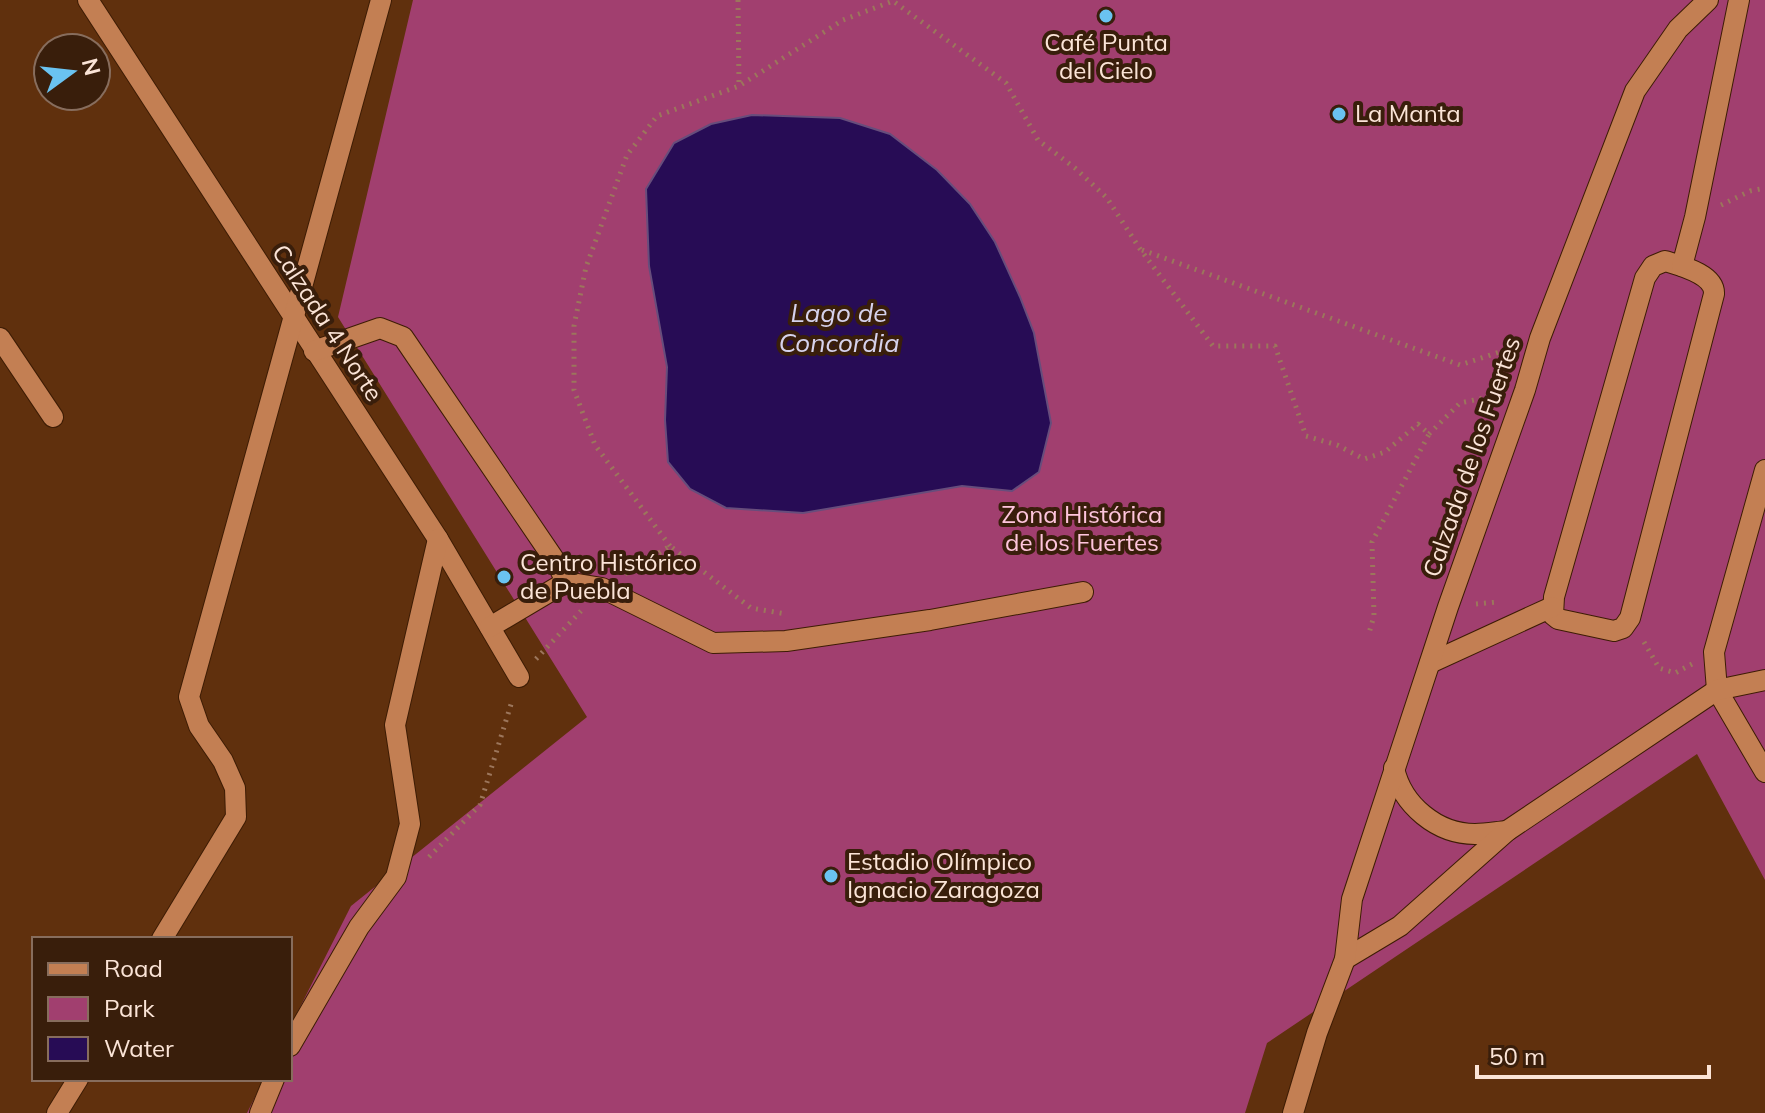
<svg xmlns="http://www.w3.org/2000/svg" width="1765" height="1113" font-family="Mulish,sans-serif">
  <rect width="100%" height="100%" fill="#60300d"/>
  <!-- green -->
  <path fill="#a13f6f" d="M413 0H1765V880L1697 754 1267 1043 1245 1113H247L264 1079H290V1027L351 906 587 717 338 317Z"/>
  <!-- water -->
  <path fill="#270c55" stroke="#674d7c" stroke-width="2" d="M752 115 840 118 890 134 937 170 970 204 995 242 1020 297 1034 333 1051 423 1039 472 1012 491 962 486 803 513 726 508 690 489 668 462 665 420 667 367 649 266 646 189 674 143 711 124Z"/>
  <g fill="none" stroke-linecap="round" stroke-linejoin="round">
    <!-- minor casing -->
    <g stroke="#3d1c04" stroke-width="22">
      <g id="minor">
        <path d="M88 0 438 539 519 677"/>
        <path d="M1665 261C1681 266 1715 274 1714 294L1630 618 1623 628 1614 631 1558 619 1553 615 1554 597 1645 278 1653 266Z"/>
        <path d="M1682 266 1695 217 1739 0"/>
        <path d="M0 338 53 417"/>
        <path d="M314 351 380 328 403 337 558 565 566 582 602 588 713 643 786 641 930 620 1083 592"/>
        <path d="M1765 470 1714 652 1717 690 1765 772"/>
        <path d="M490 627 566 582"/>
        <path d="M1430 663 1552 607"/>
        <path d="M1394 768C1402 805 1437 834 1475 834 1486 834 1496 832 1507 831"/>
        <path d="M162 939 236 817 235 788 223 761 199 726 189 697 381 0"/>
        <path d="M1345 959 1400 926 1507 831 1717 690 1765 680"/>
        <path d="M290 1046 359 927 396 877 410 824 395 725 438 539"/>
        <path d="M57 1113 78 1079"/>
        <path d="M260 1113 274 1079"/>
        <path d="M1293 1113 1317 1033 1345 959 1352 899 1448 607 1525 390 1540 338 1635 91 1678 29 1708 0"/>
      </g>
    </g>
    <!-- path -->
    <g stroke="#9c765c" stroke-width="5" stroke-dasharray="2 6" stroke-linecap="butt">
      <path d="M738 0 739 85"/>
      <path d="M1721 205 1750 191 1765 188"/>
      <path d="M1142 250 1460 365 1512 348"/>
      <path d="M1429 434 1460 403 1499 395"/>
      <path d="M670 546 595 445 574 390V326L586 267 627 155 657 116 739 86 843 20 893 1 1006 83 1038 140 1075 168 1107 198 1140 249 1213 346H1275L1306 436 1337 445 1364 459 1385 452 1418 424 1429 434 1372 542 1374 616 1369 633"/>
      <path d="M625 574 670 546 751 608 786 614"/>
      <path d="M1476 604 1498 602"/>
      <path d="M1644 642 1659 668 1675 673 1692 664"/>
      <path d="M536 659 581 611"/>
      <path d="M429 857 480 805 512 701"/>
    </g>
    <!-- minor -->
    <use href="#minor" stroke="#c37f53" stroke-width="20"/>
  </g>
  <!-- markers -->
  <g fill="#6ac3f1" stroke="#391e0b" stroke-width="3">
    <circle cx="1106" cy="16" r="8"/>
    <circle cx="1339" cy="114" r="8"/>
    <circle cx="504" cy="577" r="8"/>
    <circle cx="831" cy="876" r="8"/>
  </g>
  <g text-anchor="middle" stroke-width="8" stroke-linejoin="round" paint-order="stroke">
    <!-- poi labels -->
    <g font-size="24" fill="#fbe4d7" stroke="#391e0b" text-anchor="start">
      <text x="1106" y="51" text-anchor="middle">Café Punta<tspan x="1106" dy="28">del Cielo</tspan></text>
      <text x="1355" y="122">La Manta</text>
      <text x="520" y="571">Centro Histórico<tspan x="520" dy="28">de Puebla</tspan></text>
      <text x="847" y="870">Estadio Olímpico<tspan x="847" dy="28">Ignacio Zaragoza</tspan></text>
    </g>
    <!-- street labels -->
    <g font-size="24" fill="#fbe4d7" stroke="#391e0b">
      <text transform="translate(327 323) rotate(57)" y="8">Calzada 4 Norte</text>
      <text transform="translate(1472 457) rotate(-71)" y="8">Calzada de los Fuertes</text>
    </g>
    <!-- park labels -->
    <g font-size="24" fill="#fec5dc" stroke="#391e0b">
      <text x="1082" y="523">Zona Histórica<tspan x="1082" dy="28">de los Fuertes</tspan></text>
    </g>
    <!-- water labels -->
    <g font-size="26" font-style="italic" fill="#d6d2ec" stroke="#391e0b">
      <text x="839" y="322">Lago de<tspan x="839" dy="30">Concordia</tspan></text>
    </g>
  </g>
  <!-- legend -->
  <rect x="32" y="937" width="260" height="144" fill="#391e0b" stroke="#876d5d" stroke-width="2"/>
  <rect x="48" y="963" width="40" height="12" fill="#c37f53" stroke="#876d5d" stroke-width="2"/>
  <text x="104" y="977" font-size="24" fill="#fbe4d7">Road</text>
  <rect x="48" y="997" width="40" height="24" fill="#a13f6f" stroke="#876d5d" stroke-width="2"/>
  <text x="104" y="1017" font-size="24" fill="#fbe4d7">Park</text>
  <rect x="48" y="1037" width="40" height="24" fill="#270c55" stroke="#876d5d" stroke-width="2"/>
  <text x="104" y="1057" font-size="24" fill="#fbe4d7">Water</text>
  <!-- north arrow -->
  <g transform="translate(72 72) rotate(75)"><circle r="38" fill="#391e0b" stroke="#876d5d" stroke-width="2"/>
  <path d="M0-6L14 30L0 20L-14 30Z" fill="#6ac3f1"/>
  <text y="-12" font-size="22" font-weight="bold" text-anchor="middle" fill="#fbe4d7">N</text>
  </g>
  <!-- scale -->
  <path d="M1477 1065v12h232v-12" fill="none" stroke="#fbe4d7" stroke-width="4"/>
  <text x="1489" y="1065" font-size="24" fill="#fbe4d7" stroke="#391e0b" stroke-width="6" paint-order="stroke">50 m</text>
</svg>
